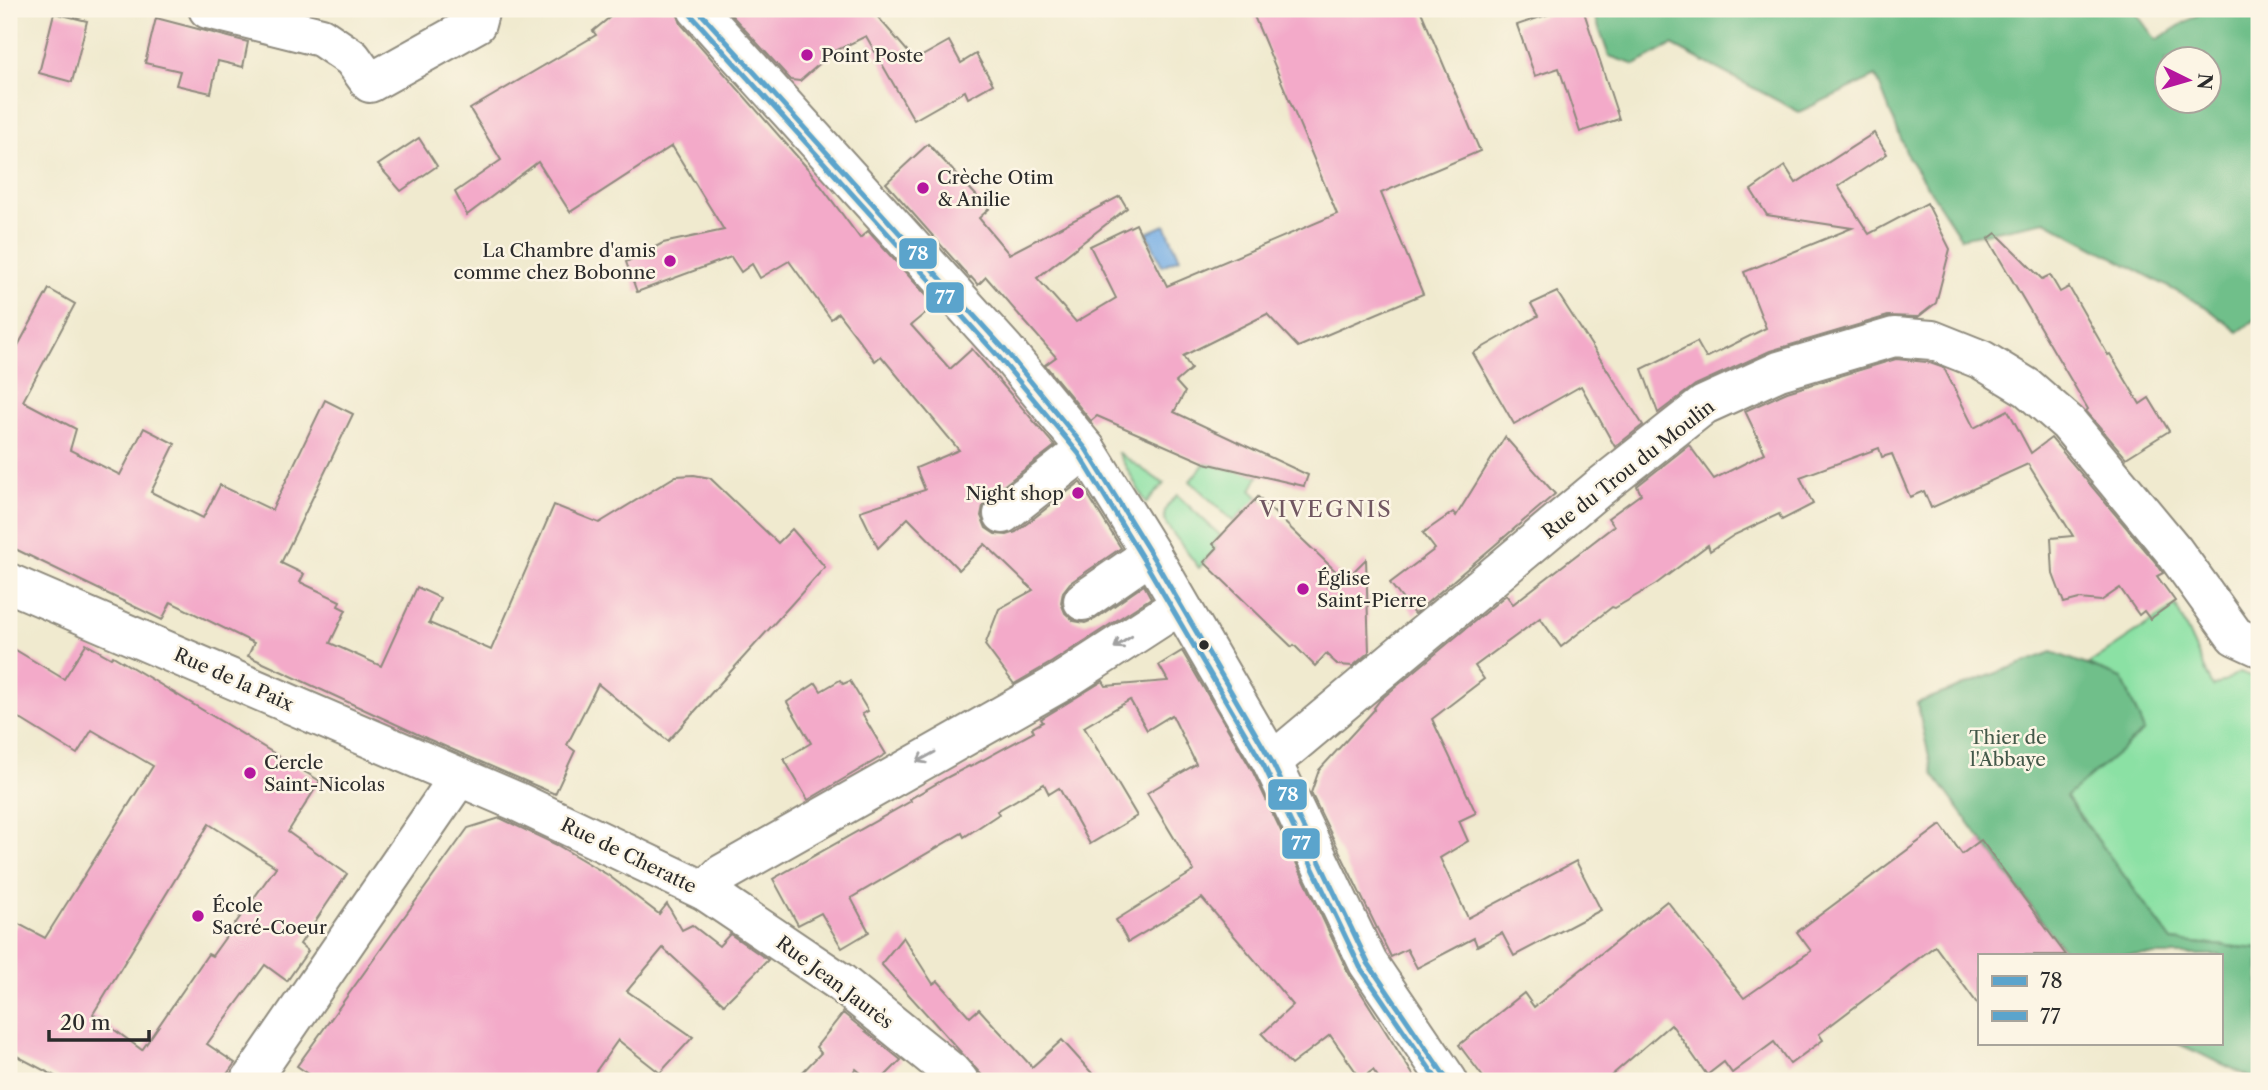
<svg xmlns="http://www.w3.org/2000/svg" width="2268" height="1090" font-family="'Libre Caslon Text',serif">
  <rect width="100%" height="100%" fill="#fcf5e5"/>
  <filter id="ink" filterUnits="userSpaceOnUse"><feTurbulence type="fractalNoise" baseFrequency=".0143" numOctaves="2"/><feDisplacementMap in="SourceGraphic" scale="14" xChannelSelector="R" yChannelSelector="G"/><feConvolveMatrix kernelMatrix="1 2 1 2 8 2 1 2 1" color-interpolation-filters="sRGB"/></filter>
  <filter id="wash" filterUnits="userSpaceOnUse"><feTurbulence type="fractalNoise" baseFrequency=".00686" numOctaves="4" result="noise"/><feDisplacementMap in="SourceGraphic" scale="28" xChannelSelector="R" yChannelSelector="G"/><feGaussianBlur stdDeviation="1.57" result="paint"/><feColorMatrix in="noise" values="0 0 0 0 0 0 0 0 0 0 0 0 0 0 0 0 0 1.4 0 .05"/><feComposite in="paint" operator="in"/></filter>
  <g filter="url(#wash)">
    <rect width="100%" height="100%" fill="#f0eacf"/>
    <!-- green -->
    <g fill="#8be1a4" stroke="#5b8668" stroke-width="2">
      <path d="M1119 453 1164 484 1146 503 1118 453Z"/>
      <path d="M1205 463 1259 475 1251 490 1262 501 1249 516 1244 511 1234 522 1190 481Z"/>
      <path d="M1177 495 1221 536 1213 544 1217 548 1199 568 1166 524C1161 510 1168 505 1177 495Z"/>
      <path d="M2176 606 2213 687 2240 672 2259 679V949L2172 941 2066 796 2144 731 2122 678 2087 665Z"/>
    </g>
    <!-- forest -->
    <g fill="#70bf8a" stroke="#4e755a" stroke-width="2" fill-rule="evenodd">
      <path d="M1592 9H2133L2156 40 2207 9H2259V317L2238 332 2206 307 2045 221 1961 238 1908 157 1876 76 1799 112 1672 45 1635 65 1609 56ZM2166 60H2208V102H2166Z"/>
      <path d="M2052 652 2122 678 2144 731 2066 797 2172 941 2259 949V1081L2177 1043H2221V955H2067L1933 774 1917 703Z"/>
    </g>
    <!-- water -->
    <path fill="#76aee5" stroke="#506c88" stroke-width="2" d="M1165 225 1180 258 1162 266 1147 233Z"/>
    <g id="blocks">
      <!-- building -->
      <g fill="#f3aac9" fill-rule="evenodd">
        <path d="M620 9H676L681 24 809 170 860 238 868 231 935 305 911 325 950 369 972 349 1055 446 989 497 983 506 981 516 986 528 995 534 1007 535 1016 532 1080 482 1121 548 1070 583 1063 592 1061 603 1065 613 1074 621 1085 623 1095 619 1144 585 1151 598 1052 662 1014 684 985 645 999 609 1033 590 985 544 959 570 908 518 878 548 860 511 925 490 916 468 959 450 881 356 875 361 838 313 831 319 789 261 760 278 752 264 741 272 731 257 637 292 626 262 663 243 724 230 672 146 570 212 538 162 467 215 455 192 501 160 470 109 596 35 593 31Z"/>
        <path d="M726 9H871L915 60 949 41 961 63 976 54 993 84 968 98 965 91 914 120 866 36 833 52 800 81 791 80Z"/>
        <path d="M1251 9H1420L1480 151 1381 193 1423 294 1298 347 1267 314 1183 356 1191 369 1176 382 1185 392 1174 412 1308 475 1304 486 1205 463 1097 416 1091 421 1045 365 1056 357 986 277 978 285 971 277 970 278 886 183 928 144 989 209 979 218 1009 254 1120 196 1127 208 1037 278 1076 322 1116 298 1090 246 1136 224 1167 286 1337 214Z"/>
        <path d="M1564 9H1583L1619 119 1580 132 1559 68 1535 76 1517 25Z"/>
        <path d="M54 13 87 21 72 82 39 73Z"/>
        <path d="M156 18 248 42 243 67 218 61 211 93 176 85 180 71 145 63Z"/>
        <path d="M1874 133 1887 154 1838 186 1869 234 1927 203 1950 249 1936 303 1918 317 1888 316 1770 351 1695 385 1658 413 1642 369 1697 342 1706 358 1766 328 1744 272 1852 228 1767 215 1751 190 1785 166 1796 183Z"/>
        <path d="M419 138 437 166 401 191 378 165Z"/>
        <path d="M1996 233 2042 279 2050 275 2060 292 2069 287 2108 355 2110 354 2140 404 2149 398 2169 431 2126 458 2086 411 2088 409 1988 239Z"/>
        <path d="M49 289 75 304 23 401 76 429 70 450 120 475 144 428 175 444 151 492 203 518 220 485 272 510 325 400 353 414 281 563 304 574 300 582 340 601 338 606 346 610 330 643 381 666 417 587 440 598 429 623 491 650 554 505 599 523 676 476 694 475 710 478 778 543 792 529 825 567 668 741 598 684 567 745 575 751 555 794 428 739 248 656 254 643 171 602 162 620 9 546V362Z"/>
        <path d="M1557 292 1643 425 1615 447 1581 386 1514 424 1473 353 1538 316 1531 304Z"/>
        <path d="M1896 359 1927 362 1944 368 1974 428 2008 410 2031 453 2051 438 2157 564 2163 573 2157 576 2175 601 2150 619 2144 611 2139 615 2120 588 2101 601 2079 599 2064 603 2053 574 2051 538 2073 536 2028 464 1931 508 1924 491 1910 497 1892 454 1882 457 1879 448 1800 477 1813 504 1782 520 1779 514 1734 535 1710 551 1708 545 1656 584 1615 608 1612 607 1561 647 1540 618 1475 666 1484 679 1432 719 1476 813 1459 821 1468 841 1440 858 1468 918 1576 861 1601 910 1514 956 1502 933 1477 946 1474 938 1417 968 1407 949 1391 957 1311 793 1319 770 1375 709 1374 708 1380 700 1506 595 1513 604 1614 526 1608 518 1641 494 1637 486 1689 445 1714 479 1765 453 1745 411 1787 392Z"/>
        <path d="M1505 437 1555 494 1414 614 1390 583 1435 549 1423 533 1453 512 1456 516Z"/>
        <path d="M1258 497 1345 580 1366 559 1369 652 1353 666 1338 665 1326 654 1315 666 1294 645 1292 647 1204 562 1217 548 1213 544Z"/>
        <path d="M86 644 111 658 113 656 320 781 288 832 347 874 300 944 308 951 287 981 265 965 207 1044 235 1063 222 1081H64L9 1052V937L17 923 45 938 153 766 92 730 77 754 9 712V646L64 679ZM209 824 276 867 212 956 208 954 142 1050 93 1014Z"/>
        <path d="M1182 651 1253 772 1348 972 1417 1081H1381L1373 1070 1361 1079 1330 1035 1291 1065 1262 1034 1293 1005 1202 898 1128 942 1116 920 1194 871 1147 793 1196 764 1172 715 1147 730 1130 700 1084 727 1137 816 1090 844 1059 788 1049 794 1044 784 997 811 999 814 964 837 962 833 851 898 869 932 842 948 821 913 798 925 773 879 911 801 910 799 948 777 969 766 970 767 1034 732 1032 728 1043 722 1041 719 1103 681 1106 686 1168 681 1159 665Z"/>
        <path d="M840 680 843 684 850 681 868 711 862 714 886 754 808 800 784 759 811 743 787 702 816 683 821 691Z"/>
        <path d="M500 818 557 845 608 875 659 914 667 904 682 930 692 925 719 946 730 934 768 960 724 1004 663 948 627 991 693 1037 660 1073 618 1040 589 1081H319L297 1066 468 828Z"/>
        <path d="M1941 825 1962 854 1981 840 2066 955H1979V1006L1935 946 1819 1034 1823 1040 1790 1064 1774 1042 1732 1073 1724 1062 1707 1075 1671 1024 1605 1081H1486L1459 1045 1524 993 1534 1007 1667 901 1744 998 1811 951 1797 932Z"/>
        <path d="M903 937 933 984 938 981 970 1017 979 1009 1032 1067 1062 1040 1099 1081H987L881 964Z"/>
        <path d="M843 1013 901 1060 880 1081H870L856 1069 847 1081H794L821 1053 816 1047Z"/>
      </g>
    </g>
  </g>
  <g filter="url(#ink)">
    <use href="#blocks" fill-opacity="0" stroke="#8e8a7d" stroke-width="2"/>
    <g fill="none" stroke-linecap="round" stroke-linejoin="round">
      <!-- minor casing -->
      <g stroke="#8e8a7d" stroke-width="42">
        <g id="minor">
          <path d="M208 9 321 37 352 58 370 83 476 24 480 9"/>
          <path d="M697 9 1005 350 1086 449 1151 554 1272 762 1368 963 1448 1081"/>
          <path d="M1003 514 1086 449"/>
          <path d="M9 583 518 802 705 891 840 982 951 1072 959 1081"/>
          <path d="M1083 601 1151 554"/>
          <path d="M1272 762 1600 487 1704 405 1779 371 1894 337 1932 340 1982 360 2028 388 2068 423 2174 551 2235 636 2259 647"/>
          <path d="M705 891 722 874 1063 681 1180 605"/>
          <path d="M250 1081 459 777"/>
        </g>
      </g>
      <!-- minor -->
      <use href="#minor" stroke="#fff" stroke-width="38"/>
      <!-- bus-1 casing -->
      <g stroke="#fcf5e5" stroke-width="10">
        <path id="bus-1" d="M697 9 1005 350 1086 449 1151 554 1272 762 1368 963 1448 1081"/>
      </g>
      <!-- bus-2 casing -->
      <g stroke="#fcf5e5" stroke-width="10">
        <path id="bus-2" d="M691 15 998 356 1079 454 1143 559 1264 766 1360 967 1438 1081"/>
      </g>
      <!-- bus-1 -->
      <use href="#bus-1" stroke="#5ba4cc" stroke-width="5"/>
      <!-- bus-2 -->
      <use href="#bus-2" stroke="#5ba4cc" stroke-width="5"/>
    </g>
    <!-- one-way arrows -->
    <defs><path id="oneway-shaft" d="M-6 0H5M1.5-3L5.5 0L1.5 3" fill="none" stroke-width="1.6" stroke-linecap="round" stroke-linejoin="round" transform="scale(1.75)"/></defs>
    <g stroke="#a0a0a0">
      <use href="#oneway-shaft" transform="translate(1123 642) rotate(147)"/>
      <use href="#oneway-shaft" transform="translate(926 757) rotate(151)"/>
    </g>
  </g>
  <!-- markers -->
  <g fill="#b5179e" stroke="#fcf5e5" stroke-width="2.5">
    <circle cx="807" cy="55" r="7"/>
    <circle cx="923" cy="188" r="7"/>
    <circle cx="670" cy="261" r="7"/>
    <circle cx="1078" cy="493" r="7"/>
    <circle cx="1303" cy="589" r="7"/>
    <circle cx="250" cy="773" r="7"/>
    <circle cx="198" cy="916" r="7"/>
  </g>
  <circle fill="#2b2b2b" stroke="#fcf5e5" stroke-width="2.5" cx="1204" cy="645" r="6"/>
  <g text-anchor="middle" stroke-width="5" stroke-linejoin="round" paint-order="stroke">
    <!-- poi labels -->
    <g font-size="19" fill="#2b2b2b" stroke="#fcf5e5" text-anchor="start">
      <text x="821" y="62">Point Poste</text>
      <text x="937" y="184">Crèche Otim<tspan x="937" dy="22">&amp; Anilie</tspan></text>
      <text x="656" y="257" text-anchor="end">La Chambre d'amis<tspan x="656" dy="22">comme chez Bobonne</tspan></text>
      <text x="1064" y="500" text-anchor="end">Night shop</text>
      <text x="1317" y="585">Église<tspan x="1317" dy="22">Saint-Pierre</tspan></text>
      <text x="264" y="769">Cercle<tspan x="264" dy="22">Saint-Nicolas</tspan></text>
      <text x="212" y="912">École<tspan x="212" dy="22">Sacré-Coeur</tspan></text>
    </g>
    <!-- street labels -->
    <g font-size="19" fill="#2b2b2b" stroke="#fcf5e5">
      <text transform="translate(1628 469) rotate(-38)" y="7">Rue du Trou du Moulin</text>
      <text transform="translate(234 679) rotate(24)" y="7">Rue de la Paix</text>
      <text transform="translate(629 855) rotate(26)" y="7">Rue de Cheratte</text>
      <text transform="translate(835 982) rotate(37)" y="7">Rue Jean Jaurès</text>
    </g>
    <!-- park labels -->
    <g font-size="19" fill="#435849" stroke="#fcf5e5">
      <text x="2008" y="744">Thier de<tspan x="2008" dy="22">l'Abbaye</tspan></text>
    </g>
    <!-- quarter labels -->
    <g font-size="23" letter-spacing="2" fill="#715762" stroke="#fcf5e5">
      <text x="1326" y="517">VIVEGNIS</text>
    </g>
  </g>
  <g stroke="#fcf5e5" stroke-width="2.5">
    <rect x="898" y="237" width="40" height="33" rx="7" fill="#5ba4cc"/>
    <rect x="925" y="281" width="40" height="33" rx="7" fill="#5ba4cc"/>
    <rect x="1267" y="778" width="41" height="33" rx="7" fill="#5ba4cc"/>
    <rect x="1281" y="827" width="40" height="33" rx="7" fill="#5ba4cc"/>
  </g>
  <g font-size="19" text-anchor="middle" font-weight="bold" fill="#fff">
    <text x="918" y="260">78</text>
    <text x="945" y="304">77</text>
    <text x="1288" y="801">78</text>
    <text x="1301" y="850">77</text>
  </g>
  <!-- margin -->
  <rect width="2268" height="1090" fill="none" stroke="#fcf5e5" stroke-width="35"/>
  <!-- legend -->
  <rect x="1978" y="954" width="245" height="91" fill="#fcf5e5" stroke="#a8a49b" stroke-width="2"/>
  <rect x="1992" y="976" width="35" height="10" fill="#5ba4cc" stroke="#a8a49b" stroke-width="2"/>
  <text x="2040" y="988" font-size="21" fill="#2b2b2b">78</text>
  <rect x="1992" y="1011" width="35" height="10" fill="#5ba4cc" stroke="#a8a49b" stroke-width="2"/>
  <text x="2040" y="1024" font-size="21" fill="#2b2b2b">77</text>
  <!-- north arrow -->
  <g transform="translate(2188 80) rotate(95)"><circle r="33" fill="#fcf5e5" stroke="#a8a49b" stroke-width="2"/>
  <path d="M0-5L12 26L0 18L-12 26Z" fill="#b5179e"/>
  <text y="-10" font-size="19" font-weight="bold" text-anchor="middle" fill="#2b2b2b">N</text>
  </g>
  <!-- scale -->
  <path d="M49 1030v10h100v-10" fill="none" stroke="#2b2b2b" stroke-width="3.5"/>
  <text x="60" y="1030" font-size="21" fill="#2b2b2b" stroke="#fcf5e5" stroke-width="5" paint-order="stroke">20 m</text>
</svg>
